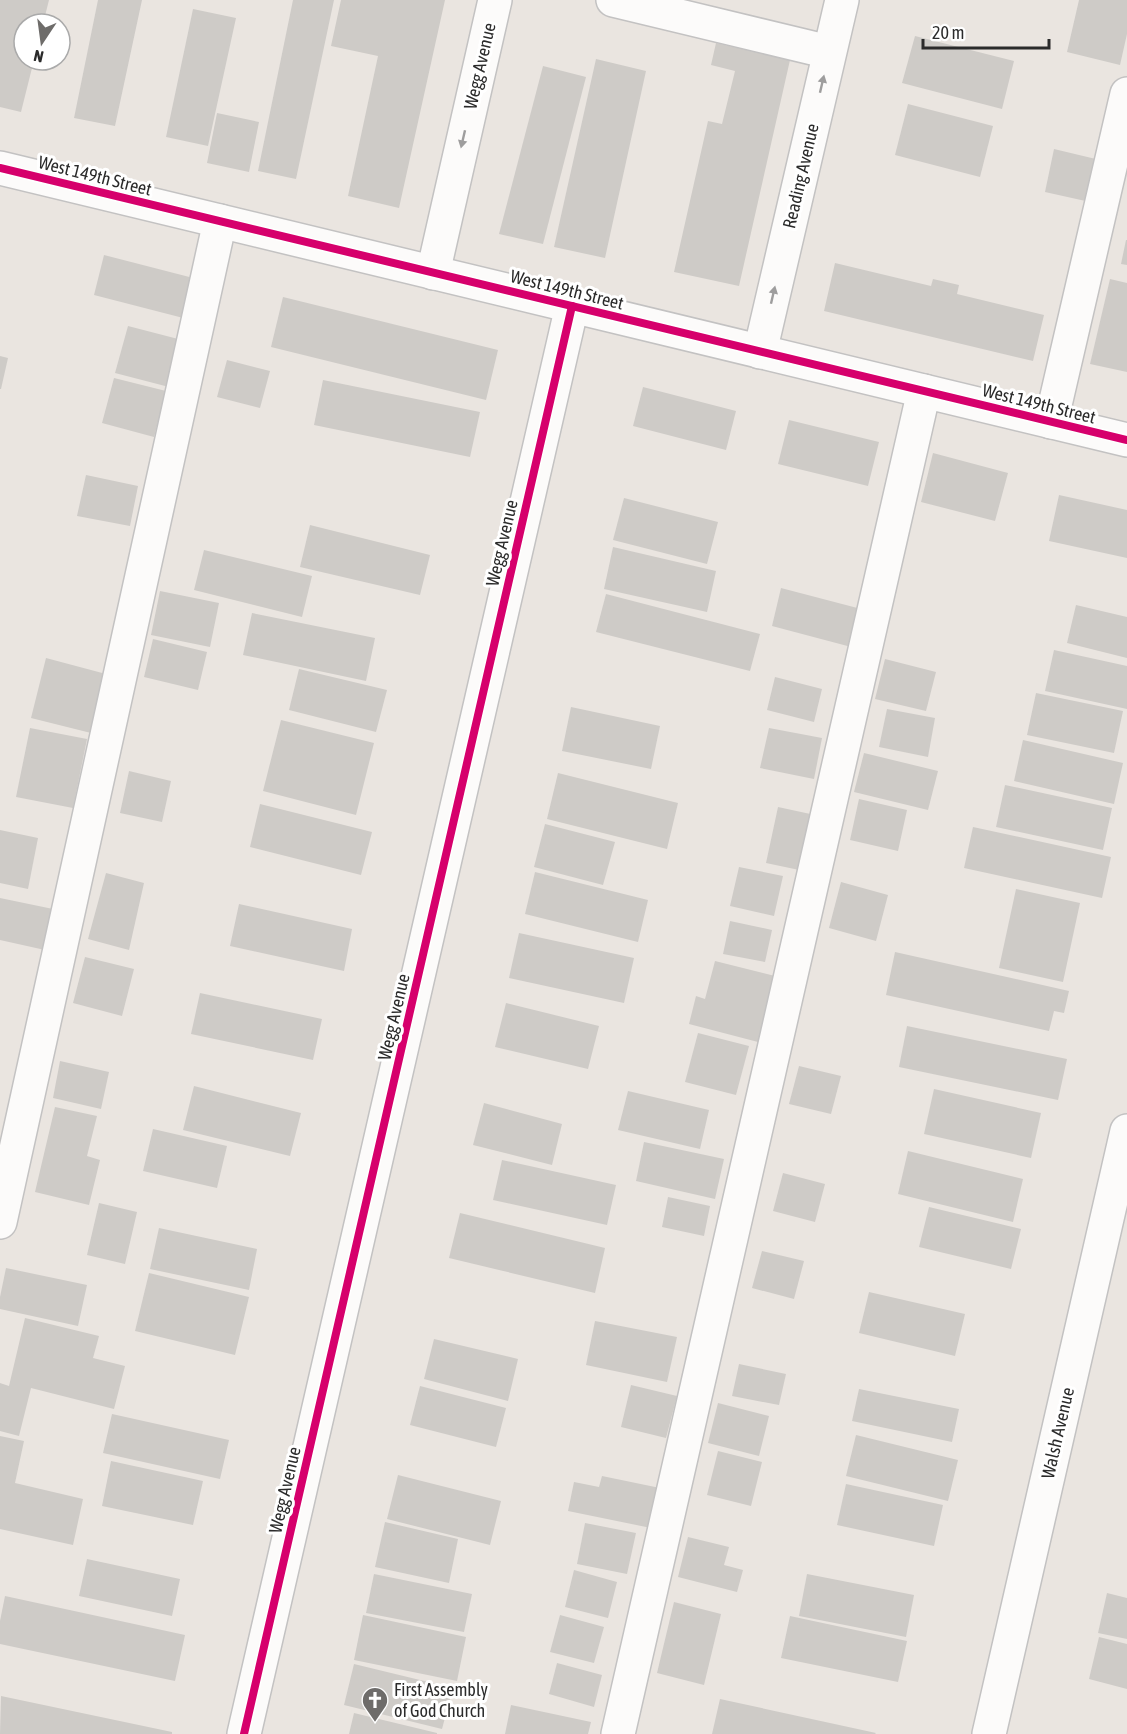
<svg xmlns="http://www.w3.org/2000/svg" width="1127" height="1734" font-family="'Asap Condensed',sans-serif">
  <rect width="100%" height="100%" fill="#eae5e0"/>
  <!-- building -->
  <g fill="#cecbc7">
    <path d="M0 0H49L43 24H24V60H34L21 112 0 107Z"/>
    <path d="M98 0H142L115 126 74 118Z"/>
    <path d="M293 0H334L296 179 258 171Z"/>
    <path d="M341 0H445L399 208 348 196 378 56 331 46Z"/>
    <path d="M1079 0H1127V34L1120 65 1067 52Z"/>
    <path d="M193 9 236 18 208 146 166 137Z"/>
    <path d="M915 36 1014 61 1002 109 902 83Z"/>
    <path d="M716 43 790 60 739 286 674 272 708 121 722 124 735 71 711 65Z"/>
    <path d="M596 59 646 71 605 258 554 247Z"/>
    <path d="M543 66 586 77 543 244 499 234Z"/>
    <path d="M908 104 993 126 980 177 895 155Z"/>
    <path d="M217 113 259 122 249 172 207 163Z"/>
    <path d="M1054 149 1100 160 1090 202 1045 192Z"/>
    <path d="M1126 240H1127V265L1121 264Z"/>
    <path d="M104 255 201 280 191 320 94 295Z"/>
    <path d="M835 263 931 286 933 279 959 285 957 294 1044 315 1033 361 824 311Z"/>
    <path d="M1110 279 1127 283V372L1090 364Z"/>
    <path d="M283 297 498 350 486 400 271 347Z"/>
    <path d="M128 326 182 340 169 387 115 373Z"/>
    <path d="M0 356 8 358 1 389H0Z"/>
    <path d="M227 360 270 371 260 408 217 397Z"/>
    <path d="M114 378 166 391 154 437 102 423Z"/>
    <path d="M323 380 480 412 470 457 314 425Z"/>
    <path d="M643 387 736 411 726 450 633 426Z"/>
    <path d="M789 420 879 442 868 486 778 464Z"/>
    <path d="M933 453 1008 473 995 521 921 502Z"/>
    <path d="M86 475 138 486 130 526 77 516Z"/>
    <path d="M1059 495 1127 510V558L1049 541Z"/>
    <path d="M624 498 718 522 707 564 613 540Z"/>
    <path d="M310 525 430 555 420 595 300 567Z"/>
    <path d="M613 547 716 571 707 612 604 589Z"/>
    <path d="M204 550 312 576 302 617 194 590Z"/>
    <path d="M781 588 865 610 855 648 772 626Z"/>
    <path d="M160 591 219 603 210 647 151 635Z"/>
    <path d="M606 594 760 634 750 671 596 632Z"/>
    <path d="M1076 605 1127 617V658L1067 643Z"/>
    <path d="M252 613 375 638 366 681 243 655Z"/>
    <path d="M153 639 207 652 198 690 144 677Z"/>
    <path d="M1054 650 1127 666V709L1045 691Z"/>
    <path d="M46 658 106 674 91 733 31 718Z"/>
    <path d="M885 659 936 672 926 711 875 699Z"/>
    <path d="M299 669 387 690 376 732 289 710Z"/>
    <path d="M775 677 822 689 814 722 767 710Z"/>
    <path d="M1036 693 1123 711 1114 753 1027 735Z"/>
    <path d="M571 707 660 726 651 769 562 751Z"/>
    <path d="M887 709 935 718 928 757 879 747Z"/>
    <path d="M281 720 374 743 356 815 263 791Z"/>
    <path d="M30 728 87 739 73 808 16 797Z"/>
    <path d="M769 728 822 738 814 779 760 768Z"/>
    <path d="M1023 740 1123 763 1114 804 1014 781Z"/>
    <path d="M864 753 938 771 928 810 854 792Z"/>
    <path d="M129 771 171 781 162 822 120 813Z"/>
    <path d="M558 773 678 803 667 849 547 819Z"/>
    <path d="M1005 785 1112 808 1103 850 996 827Z"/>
    <path d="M859 799 907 810 898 851 850 840Z"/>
    <path d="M260 804 372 832 361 875 250 847Z"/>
    <path d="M778 807 815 815 804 871 766 863Z"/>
    <path d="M545 824 615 842 603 885 534 867Z"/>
    <path d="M973 827 1111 857 1102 898 964 868Z"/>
    <path d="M0 830 38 838 28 889 0 883Z"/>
    <path d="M739 867 783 876 774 916 730 906Z"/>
    <path d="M535 872 648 900 638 942 525 914Z"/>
    <path d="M106 873 144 883 129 950 88 939Z"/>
    <path d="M841 882 888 895 876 941 829 928Z"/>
    <path d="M1016 889 1080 903 1063 982 999 968Z"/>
    <path d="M0 898 53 909 45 950 0 940Z"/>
    <path d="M239 904 352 929 344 971 230 946Z"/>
    <path d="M730 921 772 930 765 962 723 954Z"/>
    <path d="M519 933 634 958 624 1003 509 978Z"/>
    <path d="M895 952 1069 991 1064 1013 1054 1011 1049 1031 886 995Z"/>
    <path d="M85 957 134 969 122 1016 73 1003Z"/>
    <path d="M715 961 775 976 758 1042 689 1024 696 996 705 999Z"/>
    <path d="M200 993 322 1019 313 1060 191 1034Z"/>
    <path d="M506 1003 599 1026 588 1069 495 1047Z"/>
    <path d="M907 1026 1067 1059 1058 1100 899 1067Z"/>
    <path d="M698 1033 749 1046 736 1095 685 1082Z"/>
    <path d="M60 1061 109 1072 101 1109 53 1098Z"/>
    <path d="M799 1066 841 1076 831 1114 789 1104Z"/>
    <path d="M194 1086 301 1113 290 1156 183 1130Z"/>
    <path d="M934 1089 1041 1113 1031 1158 924 1134Z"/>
    <path d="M628 1091 709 1110 700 1149 618 1130Z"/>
    <path d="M484 1103 562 1124 552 1165 473 1145Z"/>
    <path d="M55 1107 97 1116 87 1156 100 1160 89 1205 35 1192Z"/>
    <path d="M153 1129 227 1146 217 1188 143 1171Z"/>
    <path d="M644 1142 724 1159 715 1199 636 1181Z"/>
    <path d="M908 1151 1023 1179 1013 1222 898 1194Z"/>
    <path d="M502 1160 616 1185 607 1225 493 1200Z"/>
    <path d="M783 1173 825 1184 815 1222 773 1211Z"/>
    <path d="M668 1197 710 1206 704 1236 662 1227Z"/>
    <path d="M99 1203 137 1212 125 1264 87 1255Z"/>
    <path d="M929 1207 1021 1229 1011 1269 919 1247Z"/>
    <path d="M460 1213 605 1248 595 1293 449 1258Z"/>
    <path d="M159 1228 257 1249 249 1290 150 1269Z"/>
    <path d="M762 1251 804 1261 794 1299 752 1288Z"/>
    <path d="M6 1268 87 1285 78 1326 0 1309V1297Z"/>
    <path d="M149 1273 249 1297 235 1355 135 1331Z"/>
    <path d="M869 1292 965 1314 955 1356 859 1333Z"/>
    <path d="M25 1318 99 1336 93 1358 125 1366 114 1409 31 1388 19 1436 0 1431V1383L9 1386Z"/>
    <path d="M595 1321 677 1337 667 1382 586 1365Z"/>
    <path d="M434 1339 518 1359 508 1401 424 1379Z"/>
    <path d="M739 1364 786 1374 779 1405 732 1396Z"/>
    <path d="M631 1385 677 1396 666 1438 621 1427Z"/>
    <path d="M420 1386 506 1408 496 1447 410 1425Z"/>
    <path d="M859 1389 959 1409 952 1442 852 1421Z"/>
    <path d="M718 1403 769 1416 759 1456 708 1443Z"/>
    <path d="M112 1414 229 1440 220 1479 103 1453Z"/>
    <path d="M856 1435 958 1460 948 1501 846 1476Z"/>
    <path d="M0 1436 24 1441 15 1483 83 1499 73 1545 0 1529Z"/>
    <path d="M718 1451 762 1462 751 1506 707 1495Z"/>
    <path d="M111 1461 203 1481 193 1525 102 1506Z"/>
    <path d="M398 1475 501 1501 490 1545 387 1519Z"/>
    <path d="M602 1476 660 1488 651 1528 568 1511 574 1482 599 1487Z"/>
    <path d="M846 1484 943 1505 934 1546 837 1525Z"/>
    <path d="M385 1522 458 1539 449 1583 375 1567Z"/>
    <path d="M585 1523 636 1533 627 1574 577 1564Z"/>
    <path d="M688 1537 729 1547 724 1565 743 1570 737 1592 678 1577Z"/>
    <path d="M87 1559 180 1579 172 1616 79 1596Z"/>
    <path d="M574 1570 617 1582 608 1618 565 1607Z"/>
    <path d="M374 1574 472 1594 464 1632 366 1613Z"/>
    <path d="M807 1574 914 1595 906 1637 799 1616Z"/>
    <path d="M1107 1593 1127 1598V1639L1098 1633Z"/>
    <path d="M5 1596 185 1635 175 1681 0 1644V1621Z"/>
    <path d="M674 1602 721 1614 704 1685 657 1673Z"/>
    <path d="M363 1615 466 1637 457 1681 354 1660Z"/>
    <path d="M560 1615 604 1627 594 1663 550 1652Z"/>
    <path d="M790 1616 907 1641 898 1682 781 1658Z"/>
    <path d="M1099 1637 1127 1644V1689L1089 1679Z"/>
    <path d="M557 1663 602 1675 594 1707 549 1694Z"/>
    <path d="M354 1664 453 1688 442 1729 344 1705Z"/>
    <path d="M1 1696 172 1732V1734H0Z"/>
    <path d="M720 1699 876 1733 875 1734H712Z"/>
    <path d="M511 1705 591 1722 588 1734H505Z"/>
    <path d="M354 1713 437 1733V1734H349Z"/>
  </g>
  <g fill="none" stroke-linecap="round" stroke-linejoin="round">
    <!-- minor casing -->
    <g stroke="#c3c2c2" stroke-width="36">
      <g id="minor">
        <path d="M613 0 829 52"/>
        <path d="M0 168 1127 440"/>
        <path d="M433 273 495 0"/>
        <path d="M760 352 842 0"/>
        <path d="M1051 422 1127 94"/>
        <path d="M0 1222 220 221"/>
        <path d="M244 1734 572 306"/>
        <path d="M618 1734 924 391"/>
        <path d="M989 1734 1127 1131"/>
      </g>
    </g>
    <!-- minor -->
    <use href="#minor" stroke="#fcfbfa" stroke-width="33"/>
    <!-- cycleway casing -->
    <g stroke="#fff" stroke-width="11">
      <g id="cycleway">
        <path d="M0 168 1127 440"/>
        <path d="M244 1734 572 306"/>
      </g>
    </g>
    <!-- cycleway -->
    <use href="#cycleway" stroke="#d6006c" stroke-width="8"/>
  </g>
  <!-- one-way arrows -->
  <defs><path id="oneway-solid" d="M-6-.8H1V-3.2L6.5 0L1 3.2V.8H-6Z" transform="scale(1.5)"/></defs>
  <g fill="#9e9d9d">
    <use href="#oneway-solid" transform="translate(822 84) rotate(-77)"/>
    <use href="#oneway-solid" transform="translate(463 139) rotate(103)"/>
    <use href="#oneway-solid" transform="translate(773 295) rotate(-77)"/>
  </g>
  <!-- icons -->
  <defs>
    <g id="church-pin" transform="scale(1.35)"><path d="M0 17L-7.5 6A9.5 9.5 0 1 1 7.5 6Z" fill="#6e6c6a" stroke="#fff"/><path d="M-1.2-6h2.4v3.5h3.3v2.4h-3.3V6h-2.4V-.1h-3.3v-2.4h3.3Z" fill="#fff"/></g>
  </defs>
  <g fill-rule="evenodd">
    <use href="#church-pin" x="375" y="1700"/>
  </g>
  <g text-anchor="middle" stroke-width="6" stroke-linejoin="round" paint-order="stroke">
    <!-- street labels -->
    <g font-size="18" fill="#2b2b2b" stroke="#fff">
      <text transform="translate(480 66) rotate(-77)" y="6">Wegg Avenue</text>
      <text transform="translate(95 176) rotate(14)" y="6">West 149th Street</text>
      <text transform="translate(801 176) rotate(-77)" y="6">Reading Avenue</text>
      <text transform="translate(567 290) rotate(14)" y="6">West 149th Street</text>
      <text transform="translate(1039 404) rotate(14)" y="6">West 149th Street</text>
      <text transform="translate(502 543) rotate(-77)" y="6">Wegg Avenue</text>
      <text transform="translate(394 1017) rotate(-77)" y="6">Wegg Avenue</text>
      <text transform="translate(1058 1433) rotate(-77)" y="6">Walsh Avenue</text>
      <text transform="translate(285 1490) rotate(-77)" y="6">Wegg Avenue</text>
    </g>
    <!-- poi labels -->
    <g font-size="18" fill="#2b2b2b" stroke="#fff" text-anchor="start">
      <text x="394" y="1696">First Assembly<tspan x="394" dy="21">of God Church</tspan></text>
    </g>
  </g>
  <!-- north arrow -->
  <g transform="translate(42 42) rotate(193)"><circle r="28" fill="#ffffff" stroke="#aaaaaa" stroke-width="1.5"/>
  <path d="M0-4.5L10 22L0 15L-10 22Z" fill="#6e6c6a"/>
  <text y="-9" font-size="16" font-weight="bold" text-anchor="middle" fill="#2b2b2b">N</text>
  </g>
  <!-- scale -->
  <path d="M923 39v9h126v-9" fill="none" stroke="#2b2b2b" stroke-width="3"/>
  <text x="932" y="39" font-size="18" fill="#2b2b2b" stroke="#ffffff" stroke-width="4.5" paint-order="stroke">20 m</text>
</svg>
